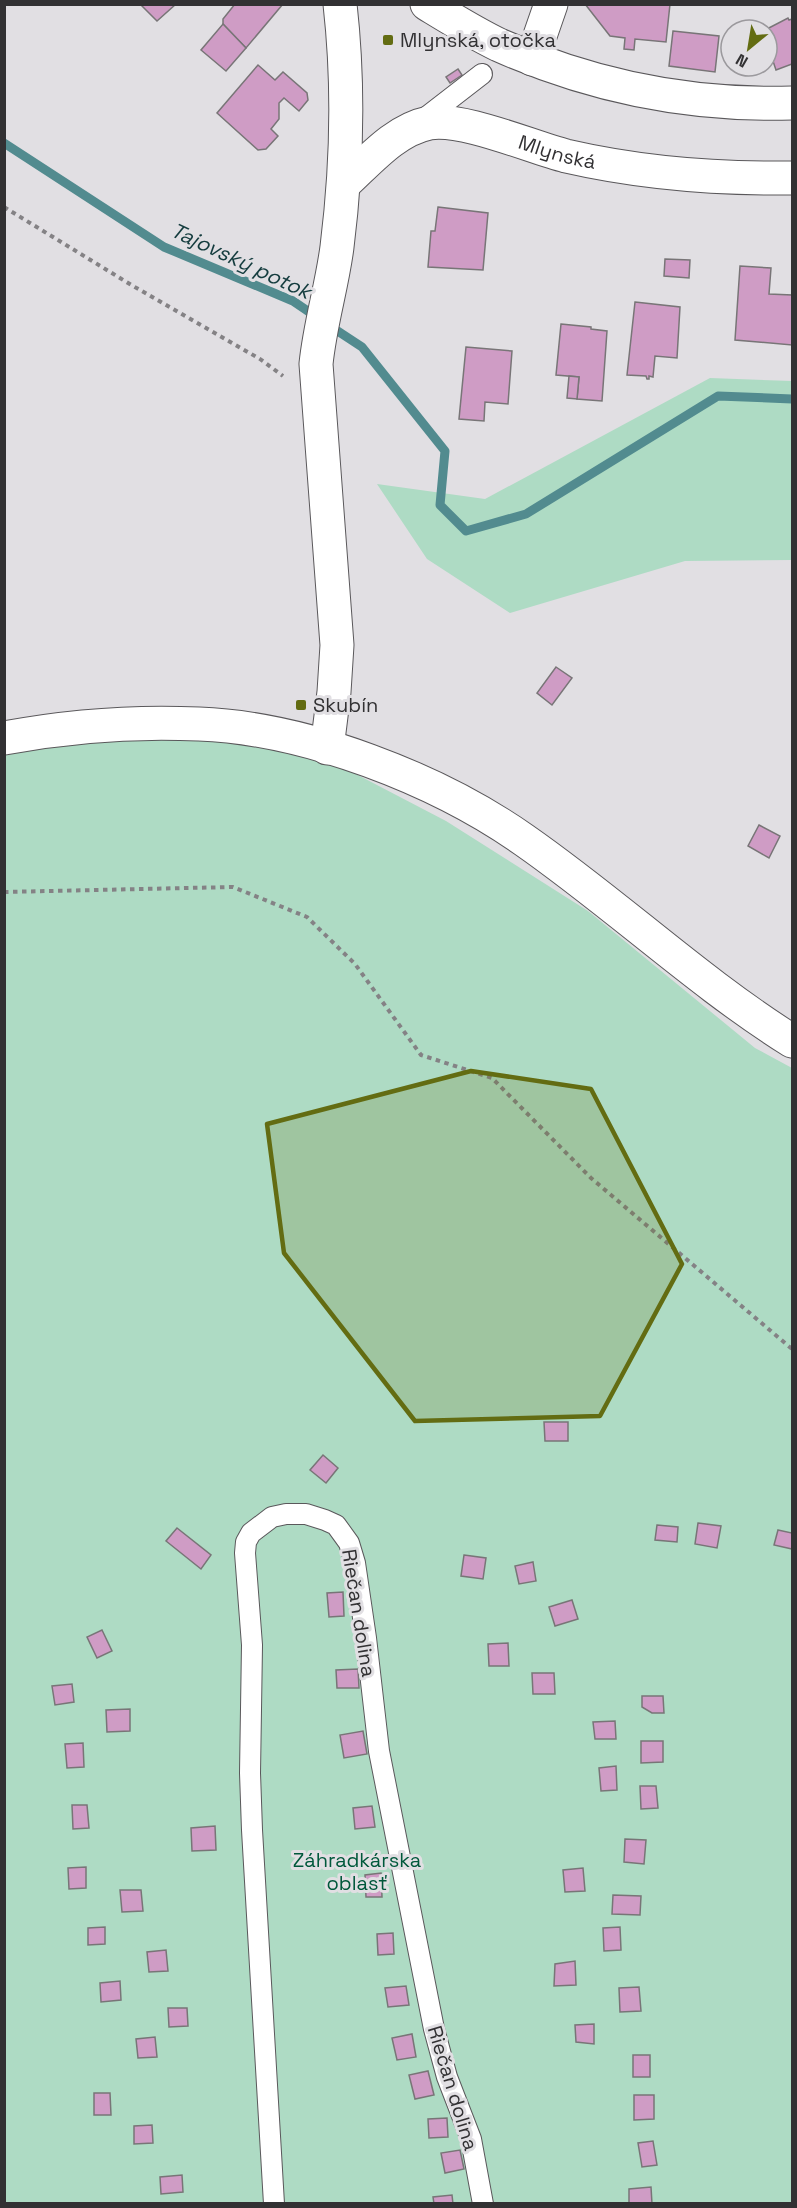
<svg xmlns="http://www.w3.org/2000/svg" width="797" height="2208" font-family="'Space Grotesk',sans-serif">
  <rect width="100%" height="100%" fill="#e1dfe3"/>
  <!-- green -->
  <g fill="#aedbc4">
    <path d="M710 378 792 381V560L685 561 510 613 427 559 377 484 485 499Z"/>
    <path d="M230 726 306 748 446 821 588 911 755 1048 792 1068V2203H5L4 750Z"/>
  </g>
  <g fill="none" stroke-linecap="round" stroke-linejoin="round">
    <!-- stream -->
    <g stroke="#528b8f" stroke-width="9">
      <path d="M4 143 164 247 293 301 318 318"/>
      <path d="M330 326 362 347 445 451 440 505 466 531 526 514 718 396 792 399"/>
    </g>
  </g>
  <!-- building -->
  <g fill="#cf9cc5" stroke="#787577" stroke-width="1.5">
    <path d="M140 4H176L157 21Z"/>
    <path d="M283 4 246 48 223 24V19L235 4Z"/>
    <path d="M585 4H670L666 42 635 39 634 50 624 49 625 38 610 36Z"/>
    <path d="M788 18 789 20 792 19V64L776 70 773 61 767 64V30H765Z"/>
    <path d="M223 24 246 48 226 71 201 50Z"/>
    <path d="M673 31 719 36 715 72 669 66Z"/>
    <path d="M258 65 275 80 283 72 307 93 308 100 299 111 284 98 279 103V119L271 129 278 136 266 149 258 150 217 113Z"/>
    <path d="M458 69 462 75 450 83 446 77Z"/>
    <path d="M438 207 488 213 483 270 428 267 431 231H435Z"/>
    <path d="M665 259 690 260 689 278 664 276Z"/>
    <path d="M740 266 771 268 769 294 792 295V345L735 340Z"/>
    <path d="M635 302 680 307 677 358 655 356 653 377 649 376V379H647L646 376 627 375Z"/>
    <path d="M561 324 591 327V329L607 331 602 401 577 399 579 377 556 375Z"/>
    <path d="M466 347 512 351 508 404 485 402 484 421 459 419Z"/>
    <path d="M569 376 579 377 577 399 567 398Z"/>
    <path d="M556 667 572 678 552 705 537 693Z"/>
    <path d="M759 825 780 836 769 858 748 846Z"/>
    <path d="M544 1422H568V1441H545Z"/>
    <path d="M323 1455 338 1468 326 1483 310 1470Z"/>
    <path d="M698 1523 721 1526 717 1548 695 1544Z"/>
    <path d="M657 1525 678 1527 677 1542 655 1540Z"/>
    <path d="M177 1528 211 1555 201 1569 166 1541Z"/>
    <path d="M778 1530 792 1533V1549L774 1545Z"/>
    <path d="M464 1555 486 1558 483 1579 461 1576Z"/>
    <path d="M533 1562 536 1581 519 1584 515 1566Z"/>
    <path d="M343 1592 344 1616 329 1617 327 1593Z"/>
    <path d="M572 1600 578 1619 555 1626 549 1607Z"/>
    <path d="M102 1630 112 1651 97 1658 87 1637Z"/>
    <path d="M508 1643 509 1666H489L488 1644Z"/>
    <path d="M358 1669 359 1688H337L336 1670Z"/>
    <path d="M532 1673H554L555 1694H533Z"/>
    <path d="M72 1684 74 1702 55 1705 52 1686Z"/>
    <path d="M642 1696H663L664 1713H652L642 1707Z"/>
    <path d="M130 1709V1731L107 1732 106 1710Z"/>
    <path d="M615 1721 616 1739H595L593 1722Z"/>
    <path d="M363 1731 367 1754 344 1758 340 1735Z"/>
    <path d="M641 1741H663V1762L641 1763Z"/>
    <path d="M83 1743 84 1767 67 1768 65 1744Z"/>
    <path d="M616 1766 617 1790 601 1791 599 1768Z"/>
    <path d="M640 1786H656L658 1808 641 1809Z"/>
    <path d="M72 1805H87L89 1828 73 1829Z"/>
    <path d="M372 1806 375 1827 355 1829 353 1808Z"/>
    <path d="M215 1826 216 1850 192 1851 191 1828Z"/>
    <path d="M625 1839 646 1840 644 1864 624 1862Z"/>
    <path d="M86 1867V1888L69 1889 68 1868Z"/>
    <path d="M583 1868 585 1891 565 1892 563 1870Z"/>
    <path d="M381 1873 382 1897H366L365 1875Z"/>
    <path d="M120 1890H141L143 1911 122 1912Z"/>
    <path d="M613 1895 641 1896 640 1915 612 1914Z"/>
    <path d="M105 1927V1944L88 1945V1928Z"/>
    <path d="M620 1927 621 1950 604 1951 603 1928Z"/>
    <path d="M393 1933 394 1954 378 1955 377 1934Z"/>
    <path d="M166 1950 168 1971 149 1972 147 1952Z"/>
    <path d="M575 1961 576 1985 554 1986 555 1964Z"/>
    <path d="M120 1981 121 2000 101 2002 100 1983Z"/>
    <path d="M406 1986 409 2005 388 2007 385 1988Z"/>
    <path d="M639 1987 641 2011 620 2012 619 1988Z"/>
    <path d="M168 2008H187L188 2026 169 2027Z"/>
    <path d="M594 2024V2044L576 2042 575 2025Z"/>
    <path d="M412 2034 416 2057 397 2060 392 2038Z"/>
    <path d="M155 2037 157 2057 138 2058 136 2039Z"/>
    <rect x="633" y="2055" width="17" height="22"/>
    <path d="M428 2071 434 2095 415 2099 409 2075Z"/>
    <path d="M94 2093H110L111 2115H94Z"/>
    <path d="M634 2095H654V2119L634 2120Z"/>
    <path d="M447 2118 448 2137 429 2138 428 2119Z"/>
    <path d="M152 2125 153 2143 134 2144V2126Z"/>
    <path d="M653 2141 657 2165 642 2167 638 2143Z"/>
    <path d="M460 2150 464 2169 445 2173 441 2153Z"/>
    <path d="M182 2175 183 2192 161 2194 160 2177Z"/>
    <path d="M651 2187 652 2204H629V2189Z"/>
    <path d="M452 2195 453 2204H434L433 2197Z"/>
  </g>
  <g fill="none" stroke-linecap="round" stroke-linejoin="round">
    <!-- lane casing -->
    <g stroke="#5a585b" stroke-width="22">
      <g id="lane">
        <path d="M420 122 482 74"/>
        <path d="M274 2204 252 1830 250 1773 252 1645 245 1553 246 1542 251 1533 272 1517 286 1514H306L325 1520 336 1525 349 1543 355 1563 366 1638 379 1751 434 2029 447 2077 471 2139 483 2204"/>
      </g>
    </g>
    <!-- street casing -->
    <g stroke="#5a585b" stroke-width="35">
      <g id="street">
        <path d="M427 4C450 18 474 33 499 45 593 87 690 106 792 103"/>
        <path d="M532 59 551 4"/>
        <path id="s1" d="M345 183C370 160 395 130 429 123 462 117 531 147 566 156 640 173 717 179 792 178"/>
        <path d="M327 748 334 692 337 645 316 364C320 324 332 286 337 247 347 167 349 84 340 4"/>
      </g>
    </g>
    <!-- secondary casing -->
    <g stroke="#5a585b" stroke-width="35">
      <path id="secondary" d="M4 738C68 726 134 721 199 724 306 728 437 779 524 840 616 904 698 982 792 1041"/>
    </g>
    <!-- path -->
    <g stroke="#848285" stroke-width="4" stroke-dasharray="4.5 4.5" stroke-linecap="butt">
      <path d="M4 207 133 286 260 359 283 376"/>
      <path d="M4 892 233 887 307 917 355 964 421 1055 492 1078 591 1178 792 1349"/>
    </g>
    <!-- lane -->
    <use href="#lane" stroke="#fff" stroke-width="20"/>
    <!-- street -->
    <use href="#street" stroke="#fff" stroke-width="33"/>
    <!-- secondary -->
    <use href="#secondary" stroke="#fff" stroke-width="33"/>
  </g>
  <!-- marked area -->
  <path fill="#636c12" fill-opacity="0.2" stroke="#636c12" stroke-width="4.5" stroke-linejoin="round" d="M471 1071 591 1089 682 1264 600 1416 415 1421 284 1253 267 1124Z"/>
  <!-- markers -->
  <g fill="#636c12" stroke="#e1dfe3" stroke-width="2">
    <rect x="382" y="34" width="12" height="12" rx="3"/>
    <rect x="295" y="699" width="12" height="12" rx="3"/>
  </g>
  <g text-anchor="middle" stroke-width="6" stroke-linejoin="round" paint-order="stroke">
    <!-- poi labels -->
    <g font-size="20" fill="#323133" stroke="#e1dfe3" text-anchor="start">
      <text x="400" y="47">Mlynská, otočka</text>
      <text x="313" y="712">Skubín</text>
    </g>
    <!-- street labels -->
    <g font-size="20" fill="#323133" stroke="#e1dfe3">
      <text dy="7" stroke="none"><textPath href="#s1" startOffset="237">Mlynská</textPath></text>
      <text transform="translate(359 1613) rotate(81)" y="7">Riečan dolina</text>
      <text transform="translate(453 2088) rotate(73)" y="7">Riečan dolina</text>
    </g>
    <!-- park labels -->
    <g font-size="20" fill="#00583b" stroke="#e1dfe3">
      <text x="357" y="1867">Záhradkárska<tspan x="357" dy="23">oblasť</tspan></text>
    </g>
    <!-- water labels -->
    <g font-size="21" font-style="italic" fill="#143c3e" stroke="#e1dfe3">
      <text transform="translate(241 261) rotate(25)" y="7">Tajovský potok</text>
    </g>
  </g>
  <!-- border -->
  <rect width="797" height="2208" fill="none" stroke="#323133" stroke-width="12"/>
  <!-- north arrow -->
  <g transform="translate(749 48) rotate(210)"><circle r="28" fill="#e1dfe3" stroke="#9b999d" stroke-width="1.5"/>
  <path d="M0-4.5L10 22L0 15L-10 22Z" fill="#636c12"/>
  <text y="-9" font-size="16" font-weight="bold" text-anchor="middle" fill="#323133">N</text>
  </g>
</svg>
